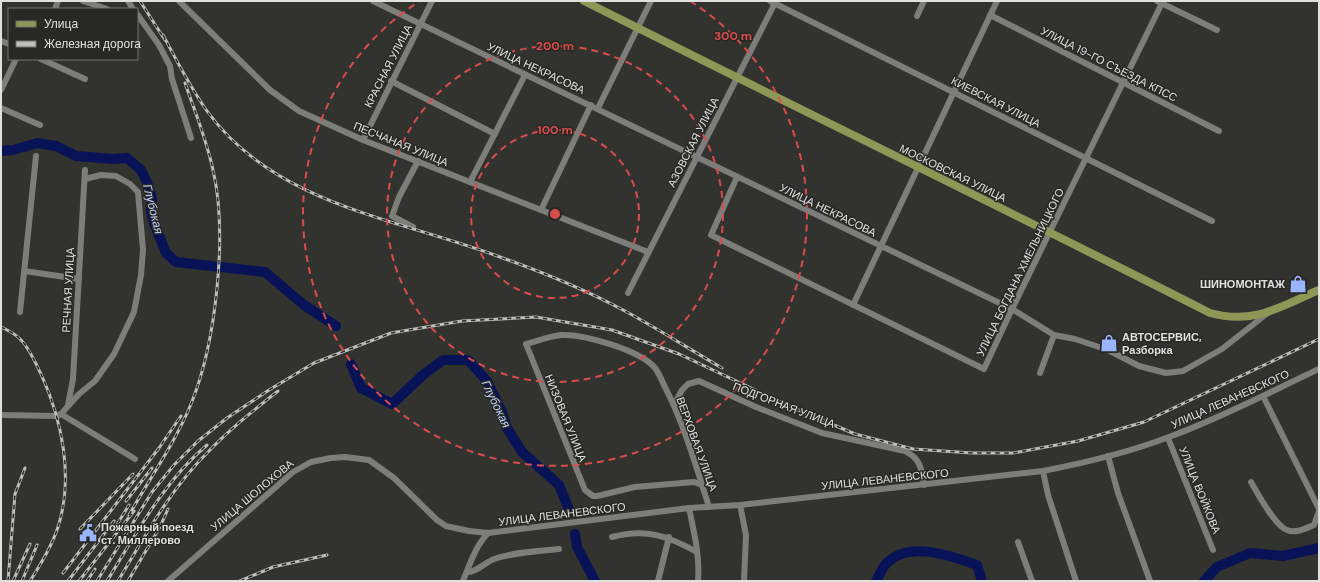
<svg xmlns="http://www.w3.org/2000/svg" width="1320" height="582" font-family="'DM Sans',sans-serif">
  <rect width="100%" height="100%" fill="#32332f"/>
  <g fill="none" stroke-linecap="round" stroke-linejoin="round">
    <!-- river -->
    <g stroke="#071257" stroke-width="10">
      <path d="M1 151 13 150 37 143 56 146 76 156 114 159 127 158 141 170 147 182 152 198 151 212 154 223 166 253 176 262 265 272 304 305 336 326"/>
      <path d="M351 364 361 388 392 404 423 375 443 360H468L487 381 502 412 507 428 522 452 559 485 570 512"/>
      <path d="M575 534 577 547 595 581"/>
      <path d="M876 581C879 576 882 569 885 565 907 539 951 556 977 565L982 581"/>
      <path d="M1204 581 1217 567 1250 553 1283 556 1319 548"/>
    </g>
    <!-- minor -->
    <g stroke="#7d7e79" stroke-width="6">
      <path d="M83 1 107 9"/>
      <path d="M128 1 133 9"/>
      <path d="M179 1 270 90 299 111 363 140 648 252"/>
      <path d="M373 1 1012 309 1054 335 1075 339 1108 350 1139 366 1166 373 1183 371 1222 349 1269 312"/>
      <path d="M770 1 1212 221"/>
      <path d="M1157 1 1217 30"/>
      <path d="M55 9 58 1"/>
      <path d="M137 14 159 45 170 66 172 79 191 138"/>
      <path d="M990 15 1219 131"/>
      <path d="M917 16 924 1"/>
      <path d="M1 41 9 44"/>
      <path d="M41 59 85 79"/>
      <path d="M391 81 495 134"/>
      <path d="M1 90 16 59"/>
      <path d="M1 108 40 125"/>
      <path d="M598 108 651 1"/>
      <path d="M363 140 432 1"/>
      <path d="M737 177 711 235 984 369 1012 309 1162 3"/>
      <path d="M470 182 525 75"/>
      <path d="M541 210 591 105"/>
      <path d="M413 227 392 216 399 197 418 161"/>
      <path d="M24 271 79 279"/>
      <path d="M628 293 776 1"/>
      <path d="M853 305 997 1"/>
      <path d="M20 312 36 156"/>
      <path d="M1040 373 1054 335"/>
      <path d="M1263 396 1319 509"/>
      <path d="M68 405 73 379 85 170"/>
      <path d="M674 405 682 390 688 384 699 381 756 407 822 433 905 451C920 458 922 469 924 485"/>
      <path d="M61 414 79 394 95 381 114 354 134 312 141 275 143 250 138 192 130 184 116 176 101 175 85 179"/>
      <path d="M1 415 57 416 61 414 135 459"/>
      <path d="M1168 438 1213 550"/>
      <path d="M1108 456 1118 493 1150 581"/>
      <path d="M1043 471 1048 495 1076 581"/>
      <path d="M1251 482C1258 494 1275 526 1287 530 1296 534 1306 528 1314 525L1319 511"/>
      <path d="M702 485 694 482 635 487 597 496H593L585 490 526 344C537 341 550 336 561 335 584 334 640 350 655 368 659 373 662 381 665 387 684 424 696 466 709 507"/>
      <path d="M740 505 746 535 744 581"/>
      <path d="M689 508C694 532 700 556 698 581"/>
      <path d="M612 537C646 528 668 536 697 552"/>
      <path d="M1018 542 1032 581"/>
      <path d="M467 572C475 573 486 562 494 559 515 552 538 551 559 549"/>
      <path d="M168 581 293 472 311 462 331 458 345 457 369 460 394 478 437 520 446 526 469 531 488 533 689 508 740 505 1043 471C1084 463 1130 452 1169 437 1221 418 1270 392 1319 369"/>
      <path d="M463 581C470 564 475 547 488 533"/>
      <path d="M658 581 669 537"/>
    </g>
    <!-- major -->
    <path stroke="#8e9756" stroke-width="8" d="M584 1C792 106 1002 207 1210 313 1254 325 1279 307 1319 290"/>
    <!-- rail casing -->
    <g stroke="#bebfbc" stroke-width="3">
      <g id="rail">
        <path d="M140 1 165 40"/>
        <path d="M163 35C177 61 190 87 207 111 275 205 399 219 500 257 542 272 584 289 623 310 657 328 689 349 722 368"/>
        <path d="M1 327C7 330 14 333 19 338 29 347 35 362 41 374 62 420 74 477 58 527 52 546 41 564 30 581"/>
        <path d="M126 501 152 468"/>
        <path d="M129 515C150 478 175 443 191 404 216 343 228 234 213 170 207 141 195 112 185 83"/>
        <path d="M80 529 133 474"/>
        <path d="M113 531 129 505"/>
        <path d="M63 573 159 448 181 416"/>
        <path d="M8 581 15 494 25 468"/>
        <path d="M13 581 30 544"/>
        <path d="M22 581 37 545"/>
        <path d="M68 581 114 521"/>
        <path d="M79 581 134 511"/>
        <path d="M87 581 95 569"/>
        <path d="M97 581 152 492 174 465 198 441 227 418 269 390 314 363 391 333 462 321 536 317 612 330 679 354 789 406 855 434 913 449 972 453H1013L1078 441 1144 422 1319 339"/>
        <path d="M107 581C136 534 164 481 207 445"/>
        <path d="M118 581C145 536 171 488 209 451 230 429 254 410 278 391"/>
        <path d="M128 581 160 527 168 509"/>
        <path d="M240 581 273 567 327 555"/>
      </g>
    </g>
    <!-- rail -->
    <use href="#rail" stroke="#282925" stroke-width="1.5" stroke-dasharray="4.5" stroke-linecap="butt"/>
  </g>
  <!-- distance rings -->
  <g fill="none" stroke="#d84d4c" stroke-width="2" stroke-dasharray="7 5">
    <circle cx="555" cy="214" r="84"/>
    <circle cx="555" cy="214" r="168"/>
    <path d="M690 1A252 252 0 1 1 420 1"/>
  </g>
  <!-- icons -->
  <defs>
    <g id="shop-bare" transform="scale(1.38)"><path d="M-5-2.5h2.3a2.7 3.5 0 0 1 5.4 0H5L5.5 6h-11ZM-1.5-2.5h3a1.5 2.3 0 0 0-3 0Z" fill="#98b5fd" stroke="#282925" stroke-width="2.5" paint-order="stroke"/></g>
    <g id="civic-bare" transform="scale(1.38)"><path d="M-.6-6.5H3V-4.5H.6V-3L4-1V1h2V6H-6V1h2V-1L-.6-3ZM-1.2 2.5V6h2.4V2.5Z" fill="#98b5fd" stroke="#282925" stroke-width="2.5" paint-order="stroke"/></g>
  </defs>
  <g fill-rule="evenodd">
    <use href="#shop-bare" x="1298" y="284"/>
    <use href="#shop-bare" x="1109" y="343"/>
    <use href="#civic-bare" x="88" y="533"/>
  </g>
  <g text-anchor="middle" stroke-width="3" stroke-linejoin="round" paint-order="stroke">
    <!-- street labels -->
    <g font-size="11" fill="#e0e1de" stroke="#282925">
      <text transform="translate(1109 64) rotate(27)" y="4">УЛИЦА 19-ГО СЪЕЗДА КПСС</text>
      <text transform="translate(388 66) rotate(-63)" y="4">КРАСНАЯ УЛИЦА</text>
      <text transform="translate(536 68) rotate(25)" y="4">УЛИЦА НЕКРАСОВА</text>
      <text transform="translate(996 102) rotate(27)" y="4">КИЕВСКАЯ УЛИЦА</text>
      <text transform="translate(693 142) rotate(-63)" y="4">АЗОВСКАЯ УЛИЦА</text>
      <text transform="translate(401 144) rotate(22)" y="4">ПЕСЧАНАЯ УЛИЦА</text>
      <text transform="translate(953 173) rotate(26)" y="4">МОСКОВСКАЯ УЛИЦА</text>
      <text transform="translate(828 210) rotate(26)" y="4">УЛИЦА НЕКРАСОВА</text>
      <text transform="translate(1020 272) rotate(-64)" y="4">УЛИЦА БОГДАНА ХМЕЛЬНИЦКОГО</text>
      <text transform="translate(68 290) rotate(-87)" y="4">РЕЧНАЯ УЛИЦА</text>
      <text transform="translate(1230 399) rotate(-24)" y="4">УЛИЦА ЛЕВАНЕВСКОГО</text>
      <text transform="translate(784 405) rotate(21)" y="4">ПОДГОРНАЯ УЛИЦА</text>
      <text transform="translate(566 418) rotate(68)" y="4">НИЗОВАЯ УЛИЦА</text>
      <text transform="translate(697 444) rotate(70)" y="4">ВЕРХОВАЯ УЛИЦА</text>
      <text transform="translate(885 479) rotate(-6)" y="4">УЛИЦА ЛЕВАНЕВСКОГО</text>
      <text transform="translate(1200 490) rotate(68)" y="4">УЛИЦА ВОЙКОВА</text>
      <text transform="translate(252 495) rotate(-40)" y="4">УЛИЦА ШОЛОХОВА</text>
      <text transform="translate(562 514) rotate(-7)" y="4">УЛИЦА ЛЕВАНЕВСКОГО</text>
    </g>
    <!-- poi labels -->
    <g font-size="11" font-weight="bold" fill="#e0e1de" stroke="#282925" text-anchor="start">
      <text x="1285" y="288" text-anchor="end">ШИНОМОНТАЖ</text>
      <text x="1122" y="341">АВТОСЕРВИС,<tspan x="1122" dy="13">Разборка</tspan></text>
      <text x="101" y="531">Пожарный поезд<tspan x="101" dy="13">ст. Миллерово</tspan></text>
    </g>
    <!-- water labels -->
    <g font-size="12" font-style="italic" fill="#bdcef8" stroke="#282925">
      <text transform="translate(153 209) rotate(76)" y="4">Глубокая</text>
      <text transform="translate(496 404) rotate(64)" y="4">Глубокая</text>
    </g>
  </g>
  <circle cx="555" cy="214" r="6" fill="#d84d4c" stroke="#282925" stroke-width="2"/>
  <g font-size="12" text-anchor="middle" font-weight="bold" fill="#d84d4c" stroke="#282925" stroke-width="3" stroke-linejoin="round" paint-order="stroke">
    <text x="733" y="40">300 m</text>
    <text x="555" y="50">200 m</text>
    <text x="555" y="134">100 m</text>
  </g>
  <!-- border -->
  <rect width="1320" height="582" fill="none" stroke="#e0e1de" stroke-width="4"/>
  <!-- legend -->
  <rect x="8" y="8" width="130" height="52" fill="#282925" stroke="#72736f"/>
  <rect x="16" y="21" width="20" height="6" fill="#8e9756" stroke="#72736f"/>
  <text x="44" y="28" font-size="12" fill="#e0e1de">Улица</text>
  <rect x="16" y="41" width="20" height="6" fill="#bebfbc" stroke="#72736f"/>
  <text x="44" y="48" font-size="12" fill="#e0e1de">Железная дорога</text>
</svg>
